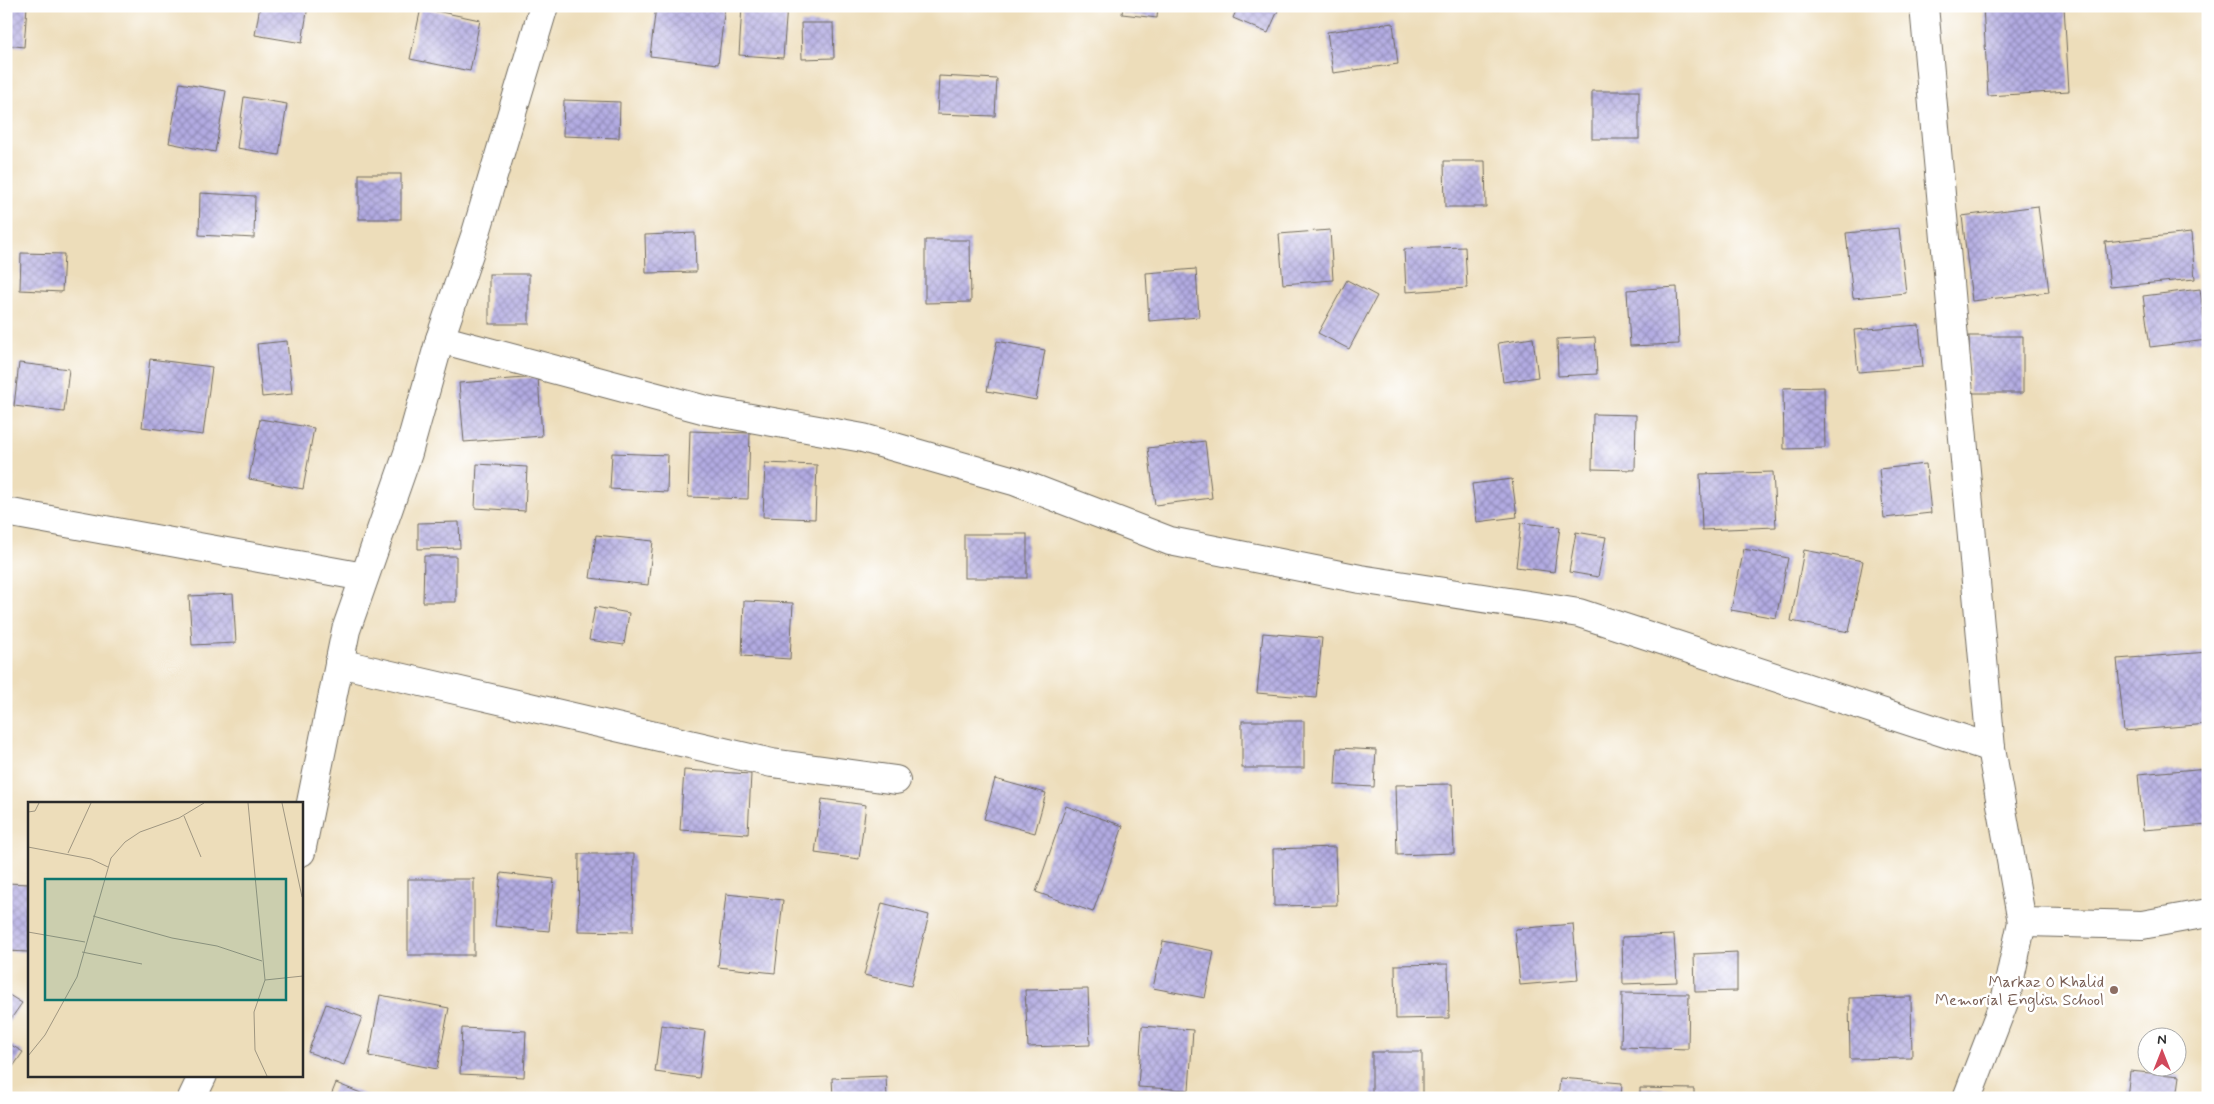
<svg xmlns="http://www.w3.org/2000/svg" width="2214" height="1104" font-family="Mynerve,sans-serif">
  <defs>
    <pattern id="building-cross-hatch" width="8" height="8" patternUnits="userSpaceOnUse" patternTransform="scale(1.25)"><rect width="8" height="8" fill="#b2abe2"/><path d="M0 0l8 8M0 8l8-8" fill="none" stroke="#918bb7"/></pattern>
  </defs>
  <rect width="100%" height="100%" fill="#fff"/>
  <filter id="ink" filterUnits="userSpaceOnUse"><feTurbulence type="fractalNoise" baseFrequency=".02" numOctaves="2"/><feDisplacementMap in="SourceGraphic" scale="10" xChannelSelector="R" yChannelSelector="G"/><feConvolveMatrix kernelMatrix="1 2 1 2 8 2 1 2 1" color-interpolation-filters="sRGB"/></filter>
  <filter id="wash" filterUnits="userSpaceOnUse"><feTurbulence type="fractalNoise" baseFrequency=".0096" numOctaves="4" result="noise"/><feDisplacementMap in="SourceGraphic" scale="20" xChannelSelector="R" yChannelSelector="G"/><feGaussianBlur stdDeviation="1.12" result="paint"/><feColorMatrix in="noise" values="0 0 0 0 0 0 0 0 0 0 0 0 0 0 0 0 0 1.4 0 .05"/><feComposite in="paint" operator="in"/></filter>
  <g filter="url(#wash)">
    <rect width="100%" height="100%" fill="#edddba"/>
    <g id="blocks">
      <!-- building -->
      <g fill="url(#building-cross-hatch)">
        <path d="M6 6H27L24 47 6 45Z"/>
        <path d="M260 6H308L302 43 255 35Z"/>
        <path d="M656 6H725L718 64 650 56Z"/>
        <path d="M742 6H787L783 58 739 55Z"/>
        <path d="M1123 6H1158L1157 18 1122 14Z"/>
        <path d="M1238 6H1280L1268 33 1233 18Z"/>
        <path d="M1983 6H2064L2069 91 1988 96Z"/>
        <path d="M421 8 480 20 470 71 410 59Z"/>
        <path d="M801 23H833L834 58 802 59Z"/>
        <path d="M1393 23 1398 64 1333 73 1327 32Z"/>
        <path d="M939 76 997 79 995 116 937 114Z"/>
        <path d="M180 83 226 91 215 152 169 143Z"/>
        <rect x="1592" y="91" width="47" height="48"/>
        <path d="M244 97 287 104 279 155 237 148Z"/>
        <path d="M564 100 620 102 619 138 563 136Z"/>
        <path d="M1444 161H1485L1486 207H1445Z"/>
        <rect x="359" y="174" width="42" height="45"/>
        <path d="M200 193 255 196 254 238 199 235Z"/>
        <path d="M2038 206 2049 292 1972 301 1962 216Z"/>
        <path d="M1899 228 1906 293 1853 298 1846 233Z"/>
        <path d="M1330 230 1333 280 1283 284 1279 234Z"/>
        <path d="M695 233 696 272 646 273 645 235Z"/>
        <path d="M2191 233 2195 279 2110 287 2105 242Z"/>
        <path d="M925 240H970L971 302 925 303Z"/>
        <path d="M1465 247 1467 288 1406 292 1404 249Z"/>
        <path d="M21 253 64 254 62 292 20 290Z"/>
        <path d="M1196 269 1199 317 1149 321 1146 273Z"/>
        <rect x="489" y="274" width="40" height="50"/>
        <path d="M1347 280 1377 296 1349 349 1318 333Z"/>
        <path d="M1677 287 1679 344 1630 346 1627 290Z"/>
        <path d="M2200 289 2207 340 2150 347 2143 296Z"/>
        <path d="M1919 325 1923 367 1858 372 1854 330Z"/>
        <path d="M1969 336H2023V393H1970Z"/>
        <path d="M1595 337 1597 374 1558 376 1557 339Z"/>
        <path d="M1533 338 1538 377 1503 382 1498 343Z"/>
        <path d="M287 341 292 394 262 397 257 344Z"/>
        <path d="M997 341 1045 350 1036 400 987 391Z"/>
        <path d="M150 359 212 367 203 435 142 427Z"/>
        <path d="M19 363 69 369 64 412 14 406Z"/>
        <path d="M538 377 542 436 464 442 459 383Z"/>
        <path d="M1824 387 1825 448 1784 449 1783 388Z"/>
        <path d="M1593 414 1636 415 1635 470 1592 469Z"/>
        <path d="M260 419 314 428 303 489 249 479Z"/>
        <path d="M690 431 750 433 748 499 688 497Z"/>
        <path d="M1205 441 1212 498 1155 505 1148 448Z"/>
        <path d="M612 453 668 455 667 492 610 489Z"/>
        <path d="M765 463 817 465 815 519 763 517Z"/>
        <path d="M477 464 527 467 525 511 475 508Z"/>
        <path d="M1926 464 1931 513 1884 518 1879 469Z"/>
        <path d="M1773 472 1776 527 1702 530 1700 474Z"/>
        <path d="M1512 479 1517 517 1477 522 1472 484Z"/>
        <path d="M459 522 460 548 418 549V523Z"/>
        <path d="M1521 523 1560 527 1554 572 1516 567Z"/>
        <path d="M1576 532 1606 537 1598 577 1569 572Z"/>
        <rect x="964" y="534" width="63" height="44"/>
        <path d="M596 535 653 541 648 585 590 578Z"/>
        <path d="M1744 549 1788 558 1776 618 1731 610Z"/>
        <path d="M1804 550 1863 561 1849 632 1791 621Z"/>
        <path d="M424 556H456V602H423Z"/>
        <path d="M233 594 236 643 192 645 189 596Z"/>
        <path d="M744 601 793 603 790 659 742 656Z"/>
        <path d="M595 607 629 613 624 645 589 640Z"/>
        <path d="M1263 633 1322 638 1316 698 1257 693Z"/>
        <path d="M2208 652V724L2124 731 2117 659Z"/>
        <rect x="1242" y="721" width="62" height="47"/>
        <path d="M1337 748 1376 750 1374 787 1335 785Z"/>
        <path d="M2208 768V825L2143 830 2138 774Z"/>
        <path d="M684 770 751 774 748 834 680 830Z"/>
        <path d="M995 779 1046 793 1035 833 984 819Z"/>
        <path d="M1452 784 1454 853 1397 855 1395 785Z"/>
        <path d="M822 799 866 805 859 859 815 853Z"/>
        <path d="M1066 806 1123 826 1093 912 1036 892Z"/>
        <path d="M1335 847 1337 905 1274 906 1273 849Z"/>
        <path d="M579 854H634L633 932 578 931Z"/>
        <path d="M501 873 554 879 549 931 495 926Z"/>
        <rect x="408" y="879" width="66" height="76"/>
        <path d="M6 883 29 884V952L6 951Z"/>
        <path d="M726 894 783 900 775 973 718 967Z"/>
        <path d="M882 903 929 915 911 986 864 975Z"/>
        <path d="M1573 924 1578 980 1520 985 1515 929Z"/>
        <path d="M1674 935 1677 982 1623 984 1622 937Z"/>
        <path d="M1163 941 1214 951 1205 998 1153 988Z"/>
        <path d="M1737 952V991L1695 992 1694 954Z"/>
        <path d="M1448 964 1449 1018 1396 1019 1395 965Z"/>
        <path d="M1088 989 1090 1045 1028 1047 1025 990Z"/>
        <path d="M6 993 22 1003 6 1026Z"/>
        <path d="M1622 993 1689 994 1688 1049 1621 1047Z"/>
        <path d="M380 995 449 1008 437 1069 369 1056Z"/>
        <path d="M1911 997 1912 1058 1850 1059 1849 998Z"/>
        <path d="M326 1004 362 1017 344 1065 308 1052Z"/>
        <path d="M661 1025 705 1031 699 1078 655 1072Z"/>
        <path d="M1142 1026 1193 1030 1189 1090 1138 1087Z"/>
        <path d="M462 1028 526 1031 524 1077 460 1074Z"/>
        <path d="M6 1042 23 1052 6 1077Z"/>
        <rect x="1372" y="1052" width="50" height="46"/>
        <path d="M2130 1071 2180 1076 2177 1098H2127Z"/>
        <path d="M886 1076 887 1098H833L832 1078Z"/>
        <path d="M1560 1078 1622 1083 1621 1098H1558Z"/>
        <path d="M336 1083 373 1098H330Z"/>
        <path d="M1640 1088 1694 1089V1098H1640Z"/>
        <path d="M1978 1094 1997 1096V1098H1977Z"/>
      </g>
    </g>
  </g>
  <g filter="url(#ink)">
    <use href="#blocks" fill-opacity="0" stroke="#6f695d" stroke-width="1"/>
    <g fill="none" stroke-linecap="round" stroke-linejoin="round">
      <!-- minor casing -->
      <g stroke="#6f695d" stroke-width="30">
        <g id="minor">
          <path d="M1924 6 1991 748 2022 922 2006 997 1967 1098"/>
          <path d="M440 339 706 410 863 438 1014 481 1170 541 1360 579 1579 613 1991 748"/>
          <path d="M6 512 364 577"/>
          <path d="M339 663 772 763 896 780"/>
          <path d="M2022 922 2142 925 2208 913"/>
        </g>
      </g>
      <!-- secondary casing -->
      <g stroke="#6f695d" stroke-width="30">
        <g id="secondary">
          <path d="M301 852 346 630 408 453 440 339 476 233 544 6"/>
          <path d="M192 1098 203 1075"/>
        </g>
      </g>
      <!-- minor -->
      <use href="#minor" stroke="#fff" stroke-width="28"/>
      <!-- secondary -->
      <use href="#secondary" stroke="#fff" stroke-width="28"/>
    </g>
  </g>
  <!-- markers -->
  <circle fill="#8d6e63" stroke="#fff" stroke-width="2" cx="2114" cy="990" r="5"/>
  <g text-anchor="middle" stroke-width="5" stroke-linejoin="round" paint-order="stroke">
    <!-- education labels -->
    <g font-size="16" fill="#785e54" stroke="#fff" text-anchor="end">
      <text x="2104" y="987">Markaz O Khalid<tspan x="2104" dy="18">Memorial English School</tspan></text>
    </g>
  </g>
  <!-- overview -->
  <g transform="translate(28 802)">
    <rect width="275" height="275" fill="#edddba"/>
    <path fill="none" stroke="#9f9681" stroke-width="1" d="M220 1 237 178 226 210 227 248 239 274M254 1 274 95M0 10 7 9 11 1M156 14 173 55M0 45 63 57 80 65M40 51 63 1M65 114 144 136 189 144 234 159M0 130 57 140M54 150 114 162M237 178 275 174M0 254 17 233 49 175 83 56 97 40 112 30 151 16 176 1"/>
    <path fill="#0f766e" fill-opacity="0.15" stroke="#0f766e" stroke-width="2.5" d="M17 77H258V198H17Z"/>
    <rect width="275" height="275" fill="none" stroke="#2b2b2b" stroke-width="2.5"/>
  </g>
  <!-- margin -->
  <rect width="2214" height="1104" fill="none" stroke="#fff" stroke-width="25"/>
  <!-- north arrow -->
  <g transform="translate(2162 1052)"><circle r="24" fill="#ffffff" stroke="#aaaaaa"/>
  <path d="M0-4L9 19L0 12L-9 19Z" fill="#d1495b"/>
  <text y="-8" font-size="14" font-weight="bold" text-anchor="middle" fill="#2b2b2b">N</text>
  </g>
</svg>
